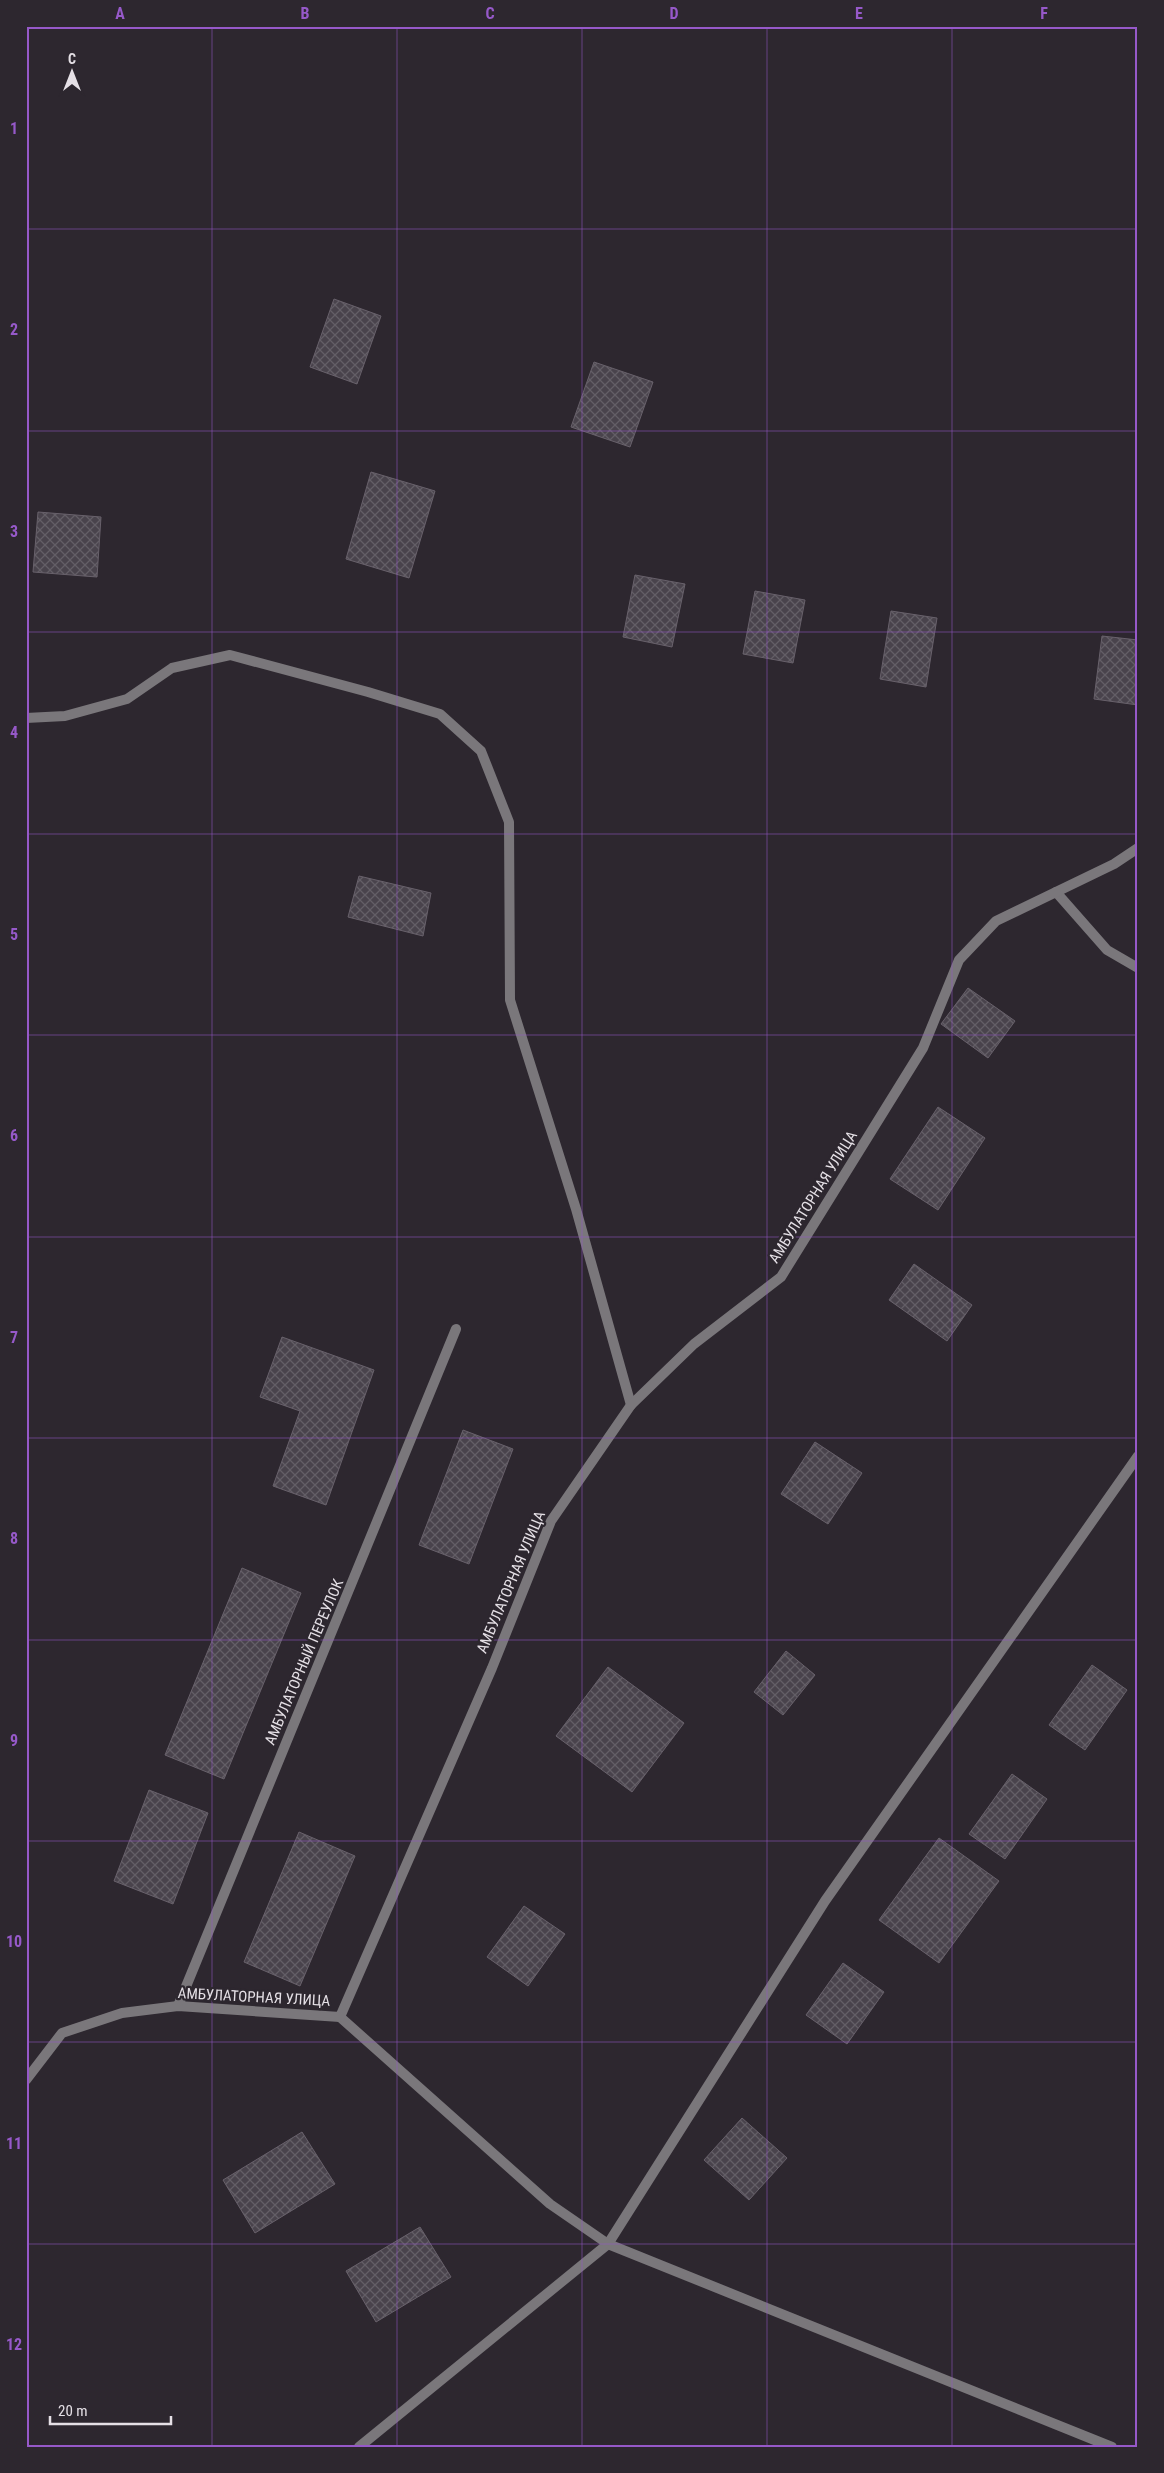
<svg xmlns="http://www.w3.org/2000/svg" width="1164" height="2473" font-family="'Roboto Condensed',sans-serif">
  <defs>
    <pattern id="building-cross-hatch" width="8" height="8" patternUnits="userSpaceOnUse" patternTransform="scale(1.25)"><rect width="8" height="8" fill="#49434c"/><path d="M0 0l8 8M0 8l8-8" fill="none" stroke="#635e66"/></pattern>
  </defs>
  <rect width="100%" height="100%" fill="#2d272f"/>
  <!-- building -->
  <g fill="url(#building-cross-hatch)" stroke="#68616b">
    <path d="M334 299 381 316 357 384 310 367Z"/>
    <path d="M594 362 653 382 630 447 571 427Z"/>
    <path d="M371 472 435 491 409 578 346 559Z"/>
    <path d="M38 512 101 517 97 577 33 572Z"/>
    <path d="M635 575 685 584 672 647 623 637Z"/>
    <path d="M755 591 805 600 793 663 743 654Z"/>
    <path d="M891 611 937 618 926 687 880 679Z"/>
    <path d="M1102 636 1138 640V705L1094 699Z"/>
    <path d="M359 876 431 893 423 936 348 917Z"/>
    <path d="M968 988 1015 1021 988 1058 941 1024Z"/>
    <path d="M938 1107 985 1138 938 1210 890 1179Z"/>
    <path d="M914 1264 972 1305 947 1341 889 1300Z"/>
    <path d="M282 1337 374 1370 326 1505 273 1486 300 1411 260 1397Z"/>
    <path d="M463 1430 513 1449 469 1564 419 1545Z"/>
    <path d="M815 1442 862 1473 828 1524 781 1494Z"/>
    <path d="M242 1568 301 1593 224 1779 165 1755Z"/>
    <path d="M786 1651 815 1675 783 1715 754 1692Z"/>
    <path d="M1092 1665 1127 1690 1085 1750 1049 1725Z"/>
    <path d="M608 1667 684 1723 632 1792 556 1736Z"/>
    <path d="M1012 1774 1047 1799 1005 1859 969 1834Z"/>
    <path d="M149 1790 208 1813 173 1904 114 1881Z"/>
    <path d="M299 1832 355 1856 300 1986 244 1962Z"/>
    <path d="M939 1838 999 1881 939 1963 879 1920Z"/>
    <path d="M524 1906 565 1934 528 1986 487 1957Z"/>
    <path d="M843 1963 884 1992 847 2044 806 2015Z"/>
    <path d="M742 2118 787 2158 749 2200 704 2160Z"/>
    <path d="M302 2132 335 2184 255 2233 223 2180Z"/>
    <path d="M420 2227 451 2277 376 2322 346 2271Z"/>
  </g>
  <g fill="none" stroke-linecap="round" stroke-linejoin="round">
    <!-- lane -->
    <g stroke="#7a777b" stroke-width="10">
      <path d="M26 718 65 716 127 699 172 668 230 655 368 692 440 714 481 751 509 822 510 1000 576 1209 631 1405"/>
      <path d="M1056 892 1107 950 1138 968"/>
      <path d="M359 2447 608 2244 825 1901 1138 1456"/>
    </g>
    <!-- street -->
    <g stroke="#7a777b" stroke-width="10">
      <path d="M178 2006 456 1329"/>
      <path d="M340 2017 550 2204 608 2244 1112 2447"/>
      <path d="M26 2080 62 2033 122 2013 178 2006 340 2017 492 1668 551 1521 631 1405 694 1344 781 1277 923 1048 959 960 996 921 1114 864 1138 848"/>
    </g>
  </g>
  <!-- grid -->
  <path fill="none" stroke="#9659c9" stroke-width="1" stroke-opacity="0.55" d="M212 26V2447M397 26V2447M582 26V2447M767 26V2447M952 26V2447M26 229H1138M26 431H1138M26 632H1138M26 834H1138M26 1035H1138M26 1237H1138M26 1438H1138M26 1640H1138M26 1841H1138M26 2042H1138M26 2244H1138"/>
  <g text-anchor="middle" stroke-width="4.5" stroke-linejoin="round" paint-order="stroke">
    <!-- street labels -->
    <g font-size="15" fill="#e5e0e6" stroke="#2d272f">
      <text transform="translate(813 1197) rotate(-58)" y="5">АМБУЛАТОРНАЯ УЛИЦА</text>
      <text transform="translate(511 1582) rotate(-67)" y="5">АМБУЛАТОРНАЯ УЛИЦА</text>
      <text transform="translate(304 1662) rotate(-67)" y="5">АМБУЛАТОРНЫЙ ПЕРЕУЛОК</text>
      <text transform="translate(254 1997) rotate(3)" y="5">АМБУЛАТОРНАЯ УЛИЦА</text>
    </g>
  </g>
  <!-- border -->
  <rect width="1164" height="2473" fill="none" stroke="#2d272f" stroke-width="55"/>
  <!-- north arrow -->
  <g transform="translate(72 72)" stroke="#2d272f" stroke-width="4" paint-order="stroke">
  <path d="M0-4L9 19L0 12L-9 19Z" fill="#e5e0e6"/>
  <text y="-8" font-size="14" font-weight="bold" text-anchor="middle" fill="#e5e0e6">С</text>
  </g>
  <!-- scale -->
  <path d="M50 2416v8h121v-8" fill="none" stroke="#e5e0e6" stroke-width="2.5"/>
  <text x="58" y="2416" font-size="15" fill="#e5e0e6" stroke="#2d272f" stroke-width="4" paint-order="stroke">20 m</text>
  <rect x="28" y="28" width="1108" height="2418" fill="none" stroke="#9659c9" stroke-width="2"/>
  <g font-size="16" text-anchor="middle" font-weight="bold" fill="#9659c9">
    <text x="120" y="19">A</text>
    <text x="305" y="19">B</text>
    <text x="490" y="19">C</text>
    <text x="674" y="19">D</text>
    <text x="859" y="19">E</text>
    <text x="1044" y="19">F</text>
    <text x="14" y="134">1</text>
    <text x="14" y="335">2</text>
    <text x="14" y="537">3</text>
    <text x="14" y="738">4</text>
    <text x="14" y="940">5</text>
    <text x="14" y="1141">6</text>
    <text x="14" y="1343">7</text>
    <text x="14" y="1544">8</text>
    <text x="14" y="1746">9</text>
    <text x="14" y="1947">10</text>
    <text x="14" y="2149">11</text>
    <text x="14" y="2350">12</text>
  </g>
</svg>
